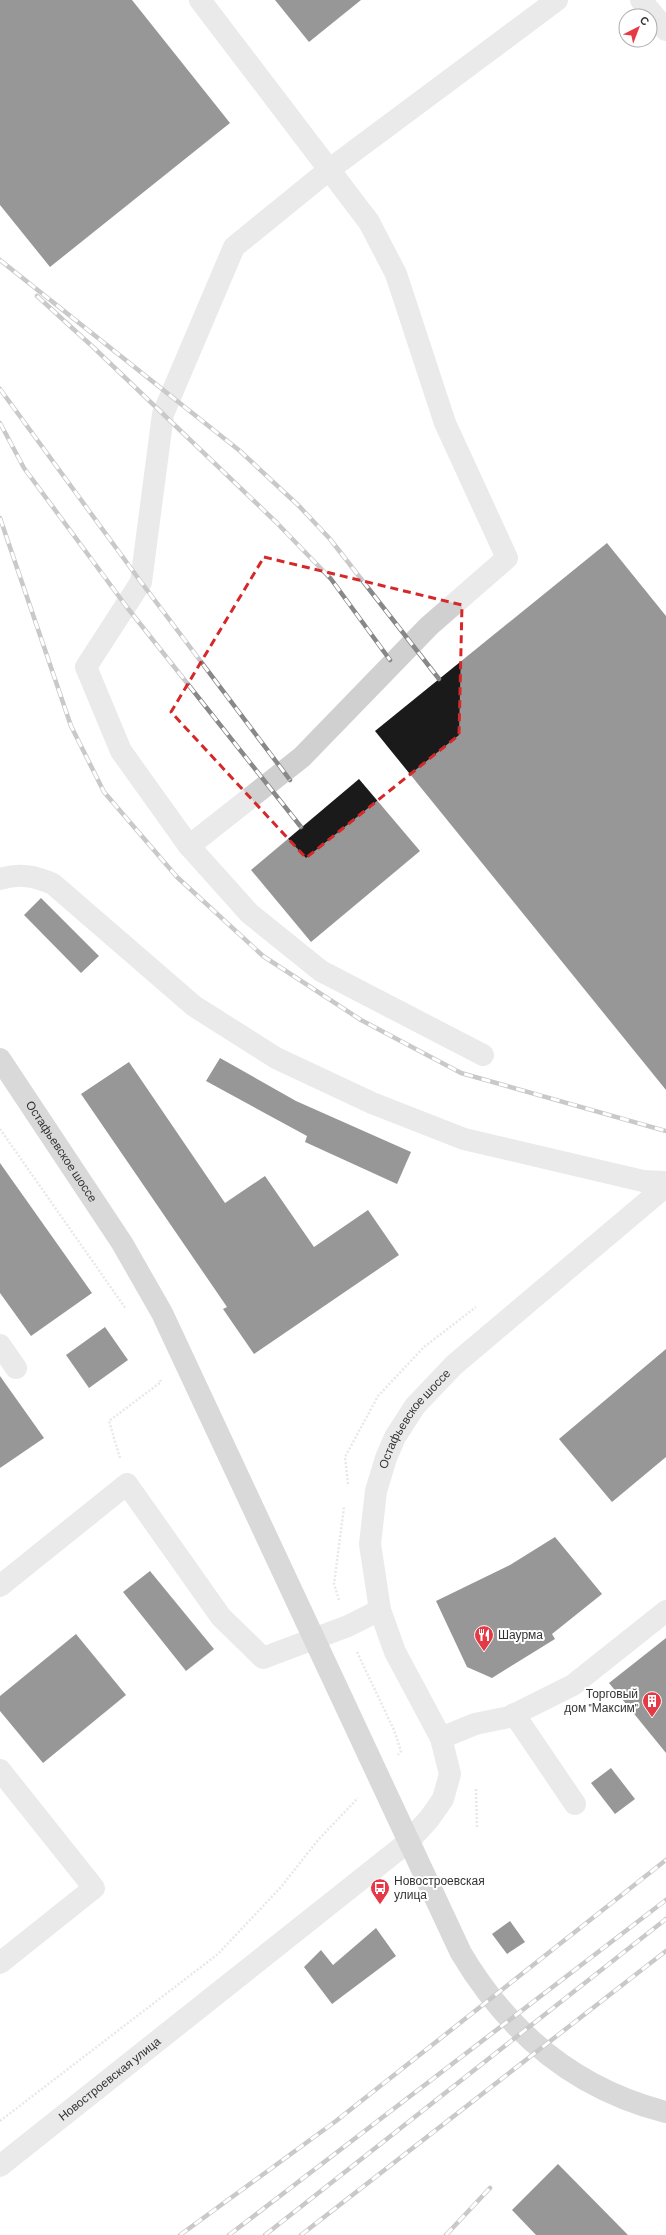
<svg xmlns="http://www.w3.org/2000/svg" width="666" height="2235" font-family="Barlow,sans-serif">
  <rect width="100%" height="100%" fill="#fff"/>
  <!-- building -->
  <g fill="#1a1a1a">
    <path d="M0 0H132L230 123 50 267 0 205Z"/>
    <path d="M275 0H361L309 42Z"/>
    <path d="M607 543 666 616V1090L375 731Z"/>
    <path d="M359 779 420 851 311 942 251 870Z"/>
    <path d="M41 898 99 956 81 973 24 915Z"/>
    <path d="M220 1058 296 1101 411 1152 397 1184 305 1142 307 1136 206 1081Z"/>
    <path d="M129 1062 225 1203 265 1176 314 1247 368 1210 399 1255 254 1354 223 1309 227 1307 81 1094Z"/>
    <path d="M0 1163 92 1293 31 1336 0 1293Z"/>
    <path d="M105 1327 128 1360 89 1388 66 1355Z"/>
    <path d="M666 1349V1457L612 1502 559 1439Z"/>
    <path d="M0 1376 44 1438 0 1468Z"/>
    <path d="M555 1537 602 1594 552 1634 555 1639 492 1678 467 1667 436 1601 510 1565Z"/>
    <path d="M150 1571 214 1649 186 1671 123 1592Z"/>
    <path d="M76 1634 126 1695 43 1763 0 1711V1696Z"/>
    <path d="M666 1638V1753L609 1683Z"/>
    <path d="M611 1768 635 1799 615 1814 591 1783Z"/>
    <path d="M510 1921 525 1942 507 1954 492 1934Z"/>
    <path d="M376 1928 396 1956 332 2004 304 1967 321 1950 333 1965Z"/>
    <path d="M558 2164 628 2235H536L512 2210Z"/>
  </g>
  <g fill="none" stroke-linecap="round" stroke-linejoin="round">
    <!-- path -->
    <g stroke="#cdcdcd" stroke-width="2.5" stroke-dasharray="2 2" stroke-linecap="butt">
      <path d="M0 1129 126 1309"/>
      <path d="M120 1458 109 1421 161 1382 160 1380"/>
      <path d="M348 1484 345 1457 378 1396 424 1347 476 1307"/>
      <path d="M339 1600 334 1584 344 1507"/>
      <path d="M357 1652 394 1730 401 1751 398 1755"/>
      <path d="M476 1789 477 1827"/>
      <path d="M0 2121 218 1954 281 1887 318 1840 358 1798"/>
    </g>
    <!-- minor -->
    <g stroke="#d0d0d0" stroke-width="22">
      <path d="M641 0 666 30"/>
      <path d="M189 846 302 757 429 626 507 558 445 423 396 274 369 222 200 0"/>
      <path d="M0 879C20 873 35 876 53 884L194 1006 276 1058 372 1103 464 1139 643 1181 666 1182"/>
      <path d="M483 1055 321 971 249 913 189 846 121 751 86 667 141 582 163 414 234 247 330 169 557 0"/>
      <path d="M0 1345 16 1368"/>
      <path d="M0 1586 127 1484 221 1617 263 1658 348 1626 380 1610"/>
      <path d="M514 1714 575 1804"/>
      <path d="M441 1738 475 1724 509 1717 573 1685 666 1611"/>
      <path d="M0 1770 94 1888 0 1963"/>
      <path id="s1" d="M0 2166 408 1842 429 1819 443 1799 450 1774 441 1738 395 1652 380 1610 370 1544 376 1491 386 1458 395 1437 415 1406 454 1365 666 1186"/>
    </g>
    <!-- major -->
    <path stroke="#ababab" stroke-width="22" id="s2" d="M0 1059 122 1243 162 1313 461 1953C508 2032 575 2089 666 2112"/>
    <!-- rail casing -->
    <g stroke="#888" stroke-width="4.5">
      <g id="rail">
        <path d="M0 260 240 451 299 506 330 539 439 679"/>
        <path d="M37 296 93 347 276 522 331 579 390 660"/>
        <path d="M0 389 141 582 290 780"/>
        <path d="M0 423 24 468 126 606 301 827"/>
        <path d="M0 518 71 726 104 792 177 877 263 956 361 1020 461 1073 666 1131"/>
        <path d="M180 2235 336 2121 666 1860"/>
        <path d="M229 2235 666 1900"/>
        <path d="M265 2235 666 1919"/>
        <path d="M301 2235 666 1951"/>
        <path d="M446 2235 490 2188"/>
      </g>
    </g>
    <!-- rail -->
    <use href="#rail" stroke="#fff" stroke-width="3" stroke-dasharray="9" stroke-linecap="butt"/>
  </g>
  <!-- marked area -->
  <path d="M0 0H666V2235H0ZM264 557 462 605 459 735 306 858 171 712Z" fill="#fff" fill-opacity=".55" fill-rule="evenodd"/>
  <path fill="none" stroke="#d62828" stroke-width="3" stroke-dasharray="8 5" stroke-linejoin="round" d="M264 557 462 605 459 735 306 858 171 712Z"/>
  <!-- icons -->
  <defs>
    <g id="restaurant-pin" transform="scale(1)"><path d="M0 17L-7.5 6A9.5 9.5 0 1 1 7.5 6Z" fill="#e63946" stroke="#fff"/><path d="M-5-6h1v4h1v-4h1v4h1v-4h1v5L-1.5 .5V6h-2V.5L-5-1ZM5-6V6H3V1.5H1.5Q1.5-4 5-6Z" fill="#fff"/></g>
    <g id="building-pin" transform="scale(1)"><path d="M0 17L-7.5 6A9.5 9.5 0 1 1 7.5 6Z" fill="#e63946" stroke="#fff"/><path d="M-4-6H4V6H1V3H-1V6H-4ZM-2.5-4.3h1.7v1.8h-1.7ZM.8-4.3h1.7v1.8H.8ZM-2.5-1h1.7V.8h-1.7ZM.8-1h1.7V.8H.8Z" fill="#fff"/></g>
    <g id="bus-pin" transform="scale(1)"><path d="M0 17L-7.5 6A9.5 9.5 0 1 1 7.5 6Z" fill="#e63946" stroke="#fff"/><path d="M-5-6H5V4H4V6H2V4H-2V6H-4V4H-5ZM-3.5-4V0h7V-4ZM-3.5 1.2v1.5H-2V1.2ZM2 1.2v1.5H3.5V1.2Z" fill="#fff"/></g>
  </defs>
  <g fill-rule="evenodd">
    <use href="#restaurant-pin" x="484" y="1635"/>
    <use href="#building-pin" x="652" y="1701"/>
    <use href="#bus-pin" x="380" y="1888"/>
  </g>
  <g text-anchor="middle" stroke-width="4" stroke-linejoin="round" paint-order="stroke">
    <!-- street labels -->
    <g font-size="12" fill="#333" stroke="#fff">
      <text dy="4" stroke="none"><textPath href="#s2" startOffset="111">Остафьевское шоссе</textPath></text>
      <text dy="4" stroke="none"><textPath href="#s1" startOffset="985">Остафьевское шоссе</textPath></text>
      <text dy="4" stroke="none"><textPath href="#s1" startOffset="140">Новостроевская улица</textPath></text>
    </g>
    <!-- poi labels -->
    <g font-size="12" fill="#333" stroke="#fff" text-anchor="start">
      <text x="498" y="1639">Шаурма</text>
      <text x="638" y="1698" text-anchor="end">Торговый<tspan x="638" dy="14">дом "Максим"</tspan></text>
      <text x="394" y="1885">Новостроевская<tspan x="394" dy="14">улица</tspan></text>
    </g>
  </g>
  <!-- north arrow -->
  <g transform="translate(638 28) rotate(42)"><circle r="19" fill="#ffffff" stroke="#adadad"/>
  <path d="M0-3L7 15L0 10L-7 15Z" fill="#e63946"/>
  <text y="-6" font-size="11" font-weight="bold" text-anchor="middle" fill="#333333">С</text>
  </g>
</svg>
